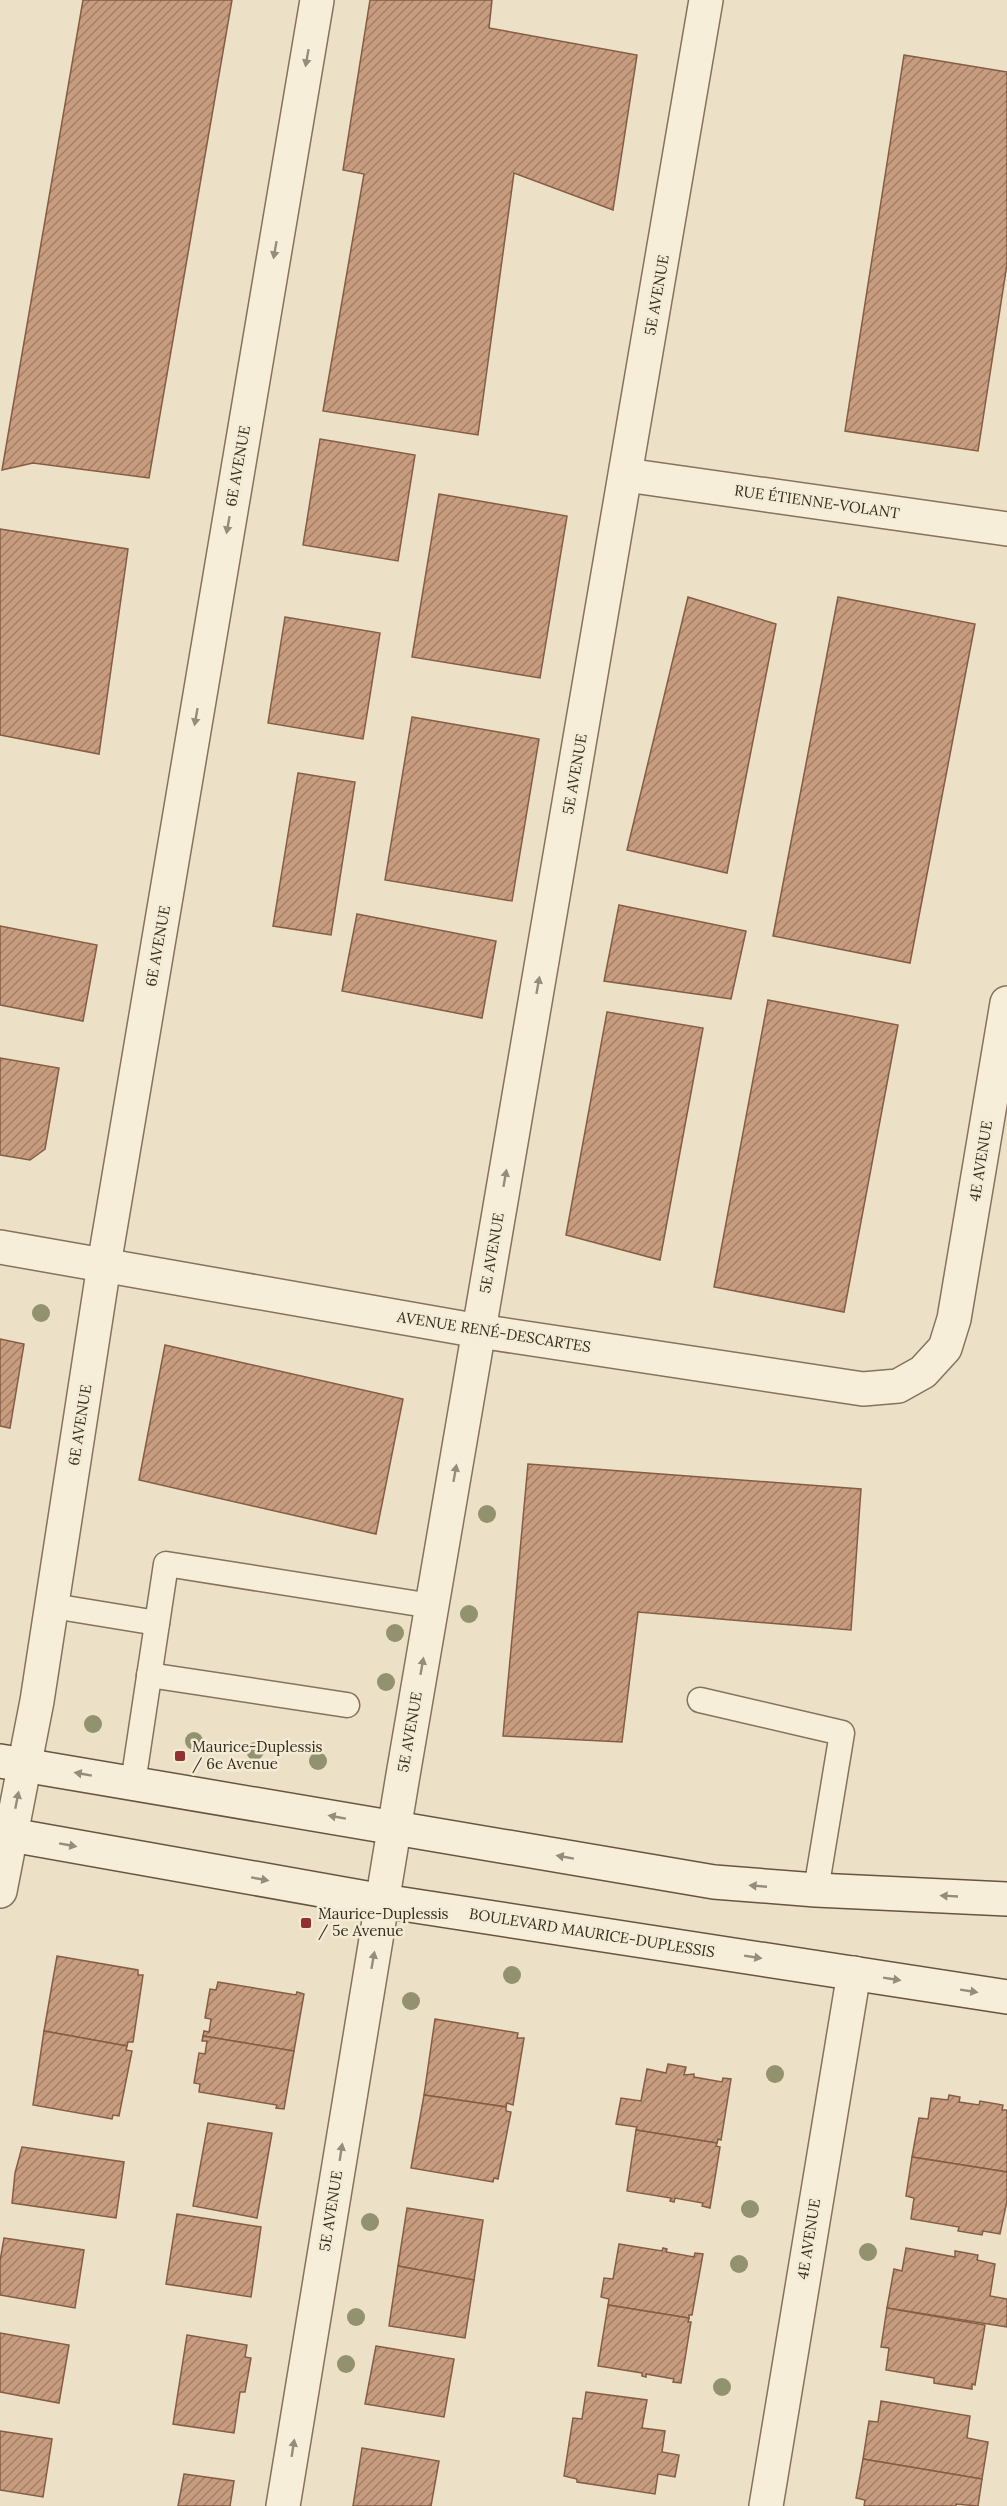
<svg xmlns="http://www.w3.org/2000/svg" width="1007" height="2506" font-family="Lora,serif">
  <defs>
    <pattern id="building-hatch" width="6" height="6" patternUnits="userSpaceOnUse" patternTransform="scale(1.5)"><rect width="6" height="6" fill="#c89c7e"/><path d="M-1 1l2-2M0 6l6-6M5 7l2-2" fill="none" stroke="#a37f67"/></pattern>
  </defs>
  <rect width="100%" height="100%" fill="#ece0c6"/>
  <!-- building -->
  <g fill="url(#building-hatch)" stroke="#845d44" stroke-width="1.5">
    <path d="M83 0H232L149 478 33 463 2 470Z"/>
    <path d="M370 0H492L489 28 637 55 613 210 514 173 478 435 323 411 364 174 343 170Z"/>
    <path d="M904 55 1007 72V264L978 451 845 431Z"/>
    <path d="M320 439 415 455 398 561 303 545Z"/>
    <path d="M439 494 567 516 540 678 412 657Z"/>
    <path d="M0 529 128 549 99 754 0 735Z"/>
    <path d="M688 597 776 624 727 873 627 850Z"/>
    <path d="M838 597 975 624 910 963 773 936Z"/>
    <path d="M285 617 380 633 363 739 268 723Z"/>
    <path d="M412 717 539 739 512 901 385 880Z"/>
    <path d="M298 773 355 782 331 935 273 926Z"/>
    <path d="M619 905 746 931 731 999 604 981Z"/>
    <path d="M357 914 496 941 482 1018 342 991Z"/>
    <path d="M0 926 97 945 83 1021 0 1005Z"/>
    <path d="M768 1000 898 1025 844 1312 714 1287Z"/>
    <path d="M607 1012 703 1028 660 1260 566 1235Z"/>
    <path d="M0 1058 59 1068 45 1149 30 1160 0 1155Z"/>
    <path d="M0 1339 24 1344 10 1428 0 1426Z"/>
    <path d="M165 1345 403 1399 376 1534 139 1480Z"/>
    <path d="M528 1464 861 1489 851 1630 638 1612 622 1742 503 1736Z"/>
    <path d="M57 1956 138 1970V1975H143L133 2042H128L127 2046 44 2031Z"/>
    <path d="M218 1982 296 1995 297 1992 304 1994 294 2051 203 2036 204 2031 209 2032 211 2019 205 2018 210 1989 216 1990Z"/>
    <path d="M435 2019 518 2033 517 2038H524L513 2105 507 2103 506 2107 424 2095Z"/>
    <path d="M44 2031 127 2046 126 2050 132 2051 119 2116 113 2115 112 2119 33 2105Z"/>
    <path d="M203 2036 294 2051 284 2109 276 2108 277 2105 199 2092 200 2084 194 2083 199 2053 205 2054 207 2041H202Z"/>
    <path d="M668 2064 686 2067 684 2075 694 2074V2077L722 2082 723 2078 731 2079 721 2140 718 2139 717 2143 636 2130 637 2127 616 2124 621 2098 641 2101 647 2069 666 2073Z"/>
    <path d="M424 2095 506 2107V2111L511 2112 498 2179 494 2178 493 2182 411 2168Z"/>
    <path d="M949 2095 960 2097 959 2102 979 2105 980 2101 1003 2105 1002 2110H1007V2172L912 2157 919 2118 928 2119 931 2098 948 2100Z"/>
    <path d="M208 2123 272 2133 257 2218 193 2206Z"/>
    <path d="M636 2130 717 2143 716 2146 720 2147 710 2208 702 2206 703 2203 675 2198 674 2202 670 2201 671 2198 627 2191Z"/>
    <path d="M22 2147 124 2162 116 2218 12 2203 15 2173Z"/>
    <path d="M912 2157 1007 2172V2201L1000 2234 983 2231 982 2235 958 2231 959 2227 911 2219 914 2198 906 2196Z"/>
    <path d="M407 2208 483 2220 474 2280 398 2266Z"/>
    <path d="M177 2214 261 2227 251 2297 166 2284Z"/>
    <path d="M4 2238 84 2250 75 2308 0 2295V2261Z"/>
    <path d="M619 2244 662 2251 663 2248 667 2249 666 2252 694 2257 695 2253 703 2254 692 2315H689V2318L608 2305 609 2299 601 2297 604 2278 613 2279Z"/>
    <path d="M906 2248 955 2257V2251L978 2255 977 2260 995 2264 990 2296 1007 2299V2327L887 2308 894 2269 902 2271Z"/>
    <path d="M398 2266 474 2280 465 2338 389 2326Z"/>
    <path d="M608 2305 689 2318 688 2322H691L681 2383 673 2382 674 2379 646 2374V2377L642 2376V2373L598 2366Z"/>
    <path d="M887 2308 985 2325 975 2385 972 2384V2389L934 2383V2378L886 2370 889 2348 881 2347Z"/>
    <path d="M0 2333 69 2345 59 2403 0 2392Z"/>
    <path d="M187 2335 247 2345 245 2357 251 2358 245 2392H240L234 2433 173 2424Z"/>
    <path d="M376 2346 454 2359 444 2417 365 2404Z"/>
    <path d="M586 2392 647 2400 642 2428 665 2431 662 2452 679 2455 675 2477 658 2474 655 2494 577 2482V2479L564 2476 573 2418 582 2419Z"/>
    <path d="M881 2401 970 2416 967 2438 988 2442 982 2479 863 2459 869 2421 878 2422Z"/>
    <path d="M0 2431 52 2439 43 2497 0 2490Z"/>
    <path d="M362 2448 439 2461 431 2506H353Z"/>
    <path d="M863 2459 982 2479 978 2506 956 2504V2506H864L865 2500 856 2498Z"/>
    <path d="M184 2474 234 2481 230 2506H178Z"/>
  </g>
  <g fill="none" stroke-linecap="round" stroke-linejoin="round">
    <!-- lane casing -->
    <g stroke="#86725d" stroke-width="27">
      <g id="lane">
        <path d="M53 1606 157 1623"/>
        <path d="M149 1675 347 1705"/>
        <path d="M700 1700 842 1733 816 1890"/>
        <path d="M133 1783 166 1564 432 1606"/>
      </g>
    </g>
    <!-- street casing -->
    <g stroke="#86725d" stroke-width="36">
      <g id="street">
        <path d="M626 475 1007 529"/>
        <path d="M0 1247 479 1331 863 1389 898 1386 923 1372 945 1348 954 1319 1007 1003"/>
        <path d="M0 1891 37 1701 104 1265 317 0"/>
        <path d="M283 2506 402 1781 706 0"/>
        <path d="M766 2506 854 1973"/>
      </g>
    </g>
    <!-- secondary casing -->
    <g stroke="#685440" stroke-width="36">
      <g id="secondary">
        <path d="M0 1761 714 1882 816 1890 1007 1899"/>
        <path d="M0 1833 383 1901 1007 1997"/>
      </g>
    </g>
    <!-- lane -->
    <use href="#lane" stroke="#f7eed9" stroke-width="24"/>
    <!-- street -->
    <use href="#street" stroke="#f7eed9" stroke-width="33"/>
    <!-- secondary -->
    <use href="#secondary" stroke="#f7eed9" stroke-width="33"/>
  </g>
  <!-- trees -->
  <g fill="#92926f">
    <circle cx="41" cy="1313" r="9"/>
    <circle cx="487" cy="1514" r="9"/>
    <circle cx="469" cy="1614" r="9"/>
    <circle cx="395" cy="1633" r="9"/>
    <circle cx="386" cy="1682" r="9"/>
    <circle cx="93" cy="1724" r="9"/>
    <circle cx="194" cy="1741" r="9"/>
    <circle cx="255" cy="1751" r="9"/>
    <circle cx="318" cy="1761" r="9"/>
    <circle cx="512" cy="1975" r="9"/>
    <circle cx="411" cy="2001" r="9"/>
    <circle cx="775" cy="2074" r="9"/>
    <circle cx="750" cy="2209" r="9"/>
    <circle cx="370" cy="2222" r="9"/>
    <circle cx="868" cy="2252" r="9"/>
    <circle cx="739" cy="2264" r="9"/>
    <circle cx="356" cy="2317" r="9"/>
    <circle cx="346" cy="2364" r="9"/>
    <circle cx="722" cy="2387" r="9"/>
  </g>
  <!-- one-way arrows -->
  <defs><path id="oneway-solid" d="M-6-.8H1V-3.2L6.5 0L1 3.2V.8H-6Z" transform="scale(1.5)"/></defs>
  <g fill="#978c7c">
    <use href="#oneway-solid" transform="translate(307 58) rotate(100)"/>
    <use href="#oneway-solid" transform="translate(275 250) rotate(100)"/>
    <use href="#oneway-solid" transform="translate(228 525) rotate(100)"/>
    <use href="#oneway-solid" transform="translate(196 717) rotate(100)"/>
    <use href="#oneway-solid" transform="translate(538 985) rotate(-80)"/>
    <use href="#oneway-solid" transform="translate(505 1178) rotate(-80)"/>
    <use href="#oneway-solid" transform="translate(455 1473) rotate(-80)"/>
    <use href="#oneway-solid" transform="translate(422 1666) rotate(-80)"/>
    <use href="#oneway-solid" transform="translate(83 1774) rotate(-170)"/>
    <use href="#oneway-solid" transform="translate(17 1800) rotate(-79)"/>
    <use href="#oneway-solid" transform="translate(337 1817) rotate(-170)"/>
    <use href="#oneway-solid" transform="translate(68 1845) rotate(10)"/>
    <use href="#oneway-solid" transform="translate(565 1857) rotate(-170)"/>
    <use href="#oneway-solid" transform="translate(260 1879) rotate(10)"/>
    <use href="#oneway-solid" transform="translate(758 1886) rotate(-175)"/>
    <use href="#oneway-solid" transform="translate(949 1896) rotate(-177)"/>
    <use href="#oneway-solid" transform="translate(753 1957) rotate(9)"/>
    <use href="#oneway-solid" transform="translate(373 1960) rotate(-80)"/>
    <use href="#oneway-solid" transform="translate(892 1979) rotate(9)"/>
    <use href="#oneway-solid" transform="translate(969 1991) rotate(9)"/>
    <use href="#oneway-solid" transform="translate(341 2152) rotate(-81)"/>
    <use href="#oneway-solid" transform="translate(293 2448) rotate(-81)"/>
  </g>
  <!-- markers -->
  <g fill="#923032" stroke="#f4ebd5" stroke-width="2">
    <rect x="174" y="1750" width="12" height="12" rx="3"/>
    <rect x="300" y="1917" width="12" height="12" rx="3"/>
  </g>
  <g text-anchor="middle" stroke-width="5" stroke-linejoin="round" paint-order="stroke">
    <!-- street labels -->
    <g font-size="15" fill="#372b20" stroke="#f4ebd5">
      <text transform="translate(657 295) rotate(-80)" y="5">5E AVENUE</text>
      <text transform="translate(238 466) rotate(-80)" y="5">6E AVENUE</text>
      <text transform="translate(817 502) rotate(8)" y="5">RUE ÉTIENNE-VOLANT</text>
      <text transform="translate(575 774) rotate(-80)" y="5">5E AVENUE</text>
      <text transform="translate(158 946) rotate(-80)" y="5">6E AVENUE</text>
      <text transform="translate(981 1161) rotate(-81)" y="5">4E AVENUE</text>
      <text transform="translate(492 1253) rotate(-80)" y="5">5E AVENUE</text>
      <text transform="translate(494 1332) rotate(9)" y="5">AVENUE RENÉ-DESCARTES</text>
      <text transform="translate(80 1425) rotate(-81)" y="5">6E AVENUE</text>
      <text transform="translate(410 1732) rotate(-80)" y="5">5E AVENUE</text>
      <text transform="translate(592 1933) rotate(9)" y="5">BOULEVARD MAURICE-DUPLESSIS</text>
      <text transform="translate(331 2211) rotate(-81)" y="5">5E AVENUE</text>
      <text transform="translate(809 2239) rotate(-81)" y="5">4E AVENUE</text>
    </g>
    <!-- poi labels -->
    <g font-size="15" fill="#372b20" stroke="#f4ebd5" text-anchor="start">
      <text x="192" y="1752">Maurice-Duplessis<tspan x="192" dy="17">/ 6e Avenue</tspan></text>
      <text x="318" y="1919">Maurice-Duplessis<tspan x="318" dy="17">/ 5e Avenue</tspan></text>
    </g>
  </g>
</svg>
